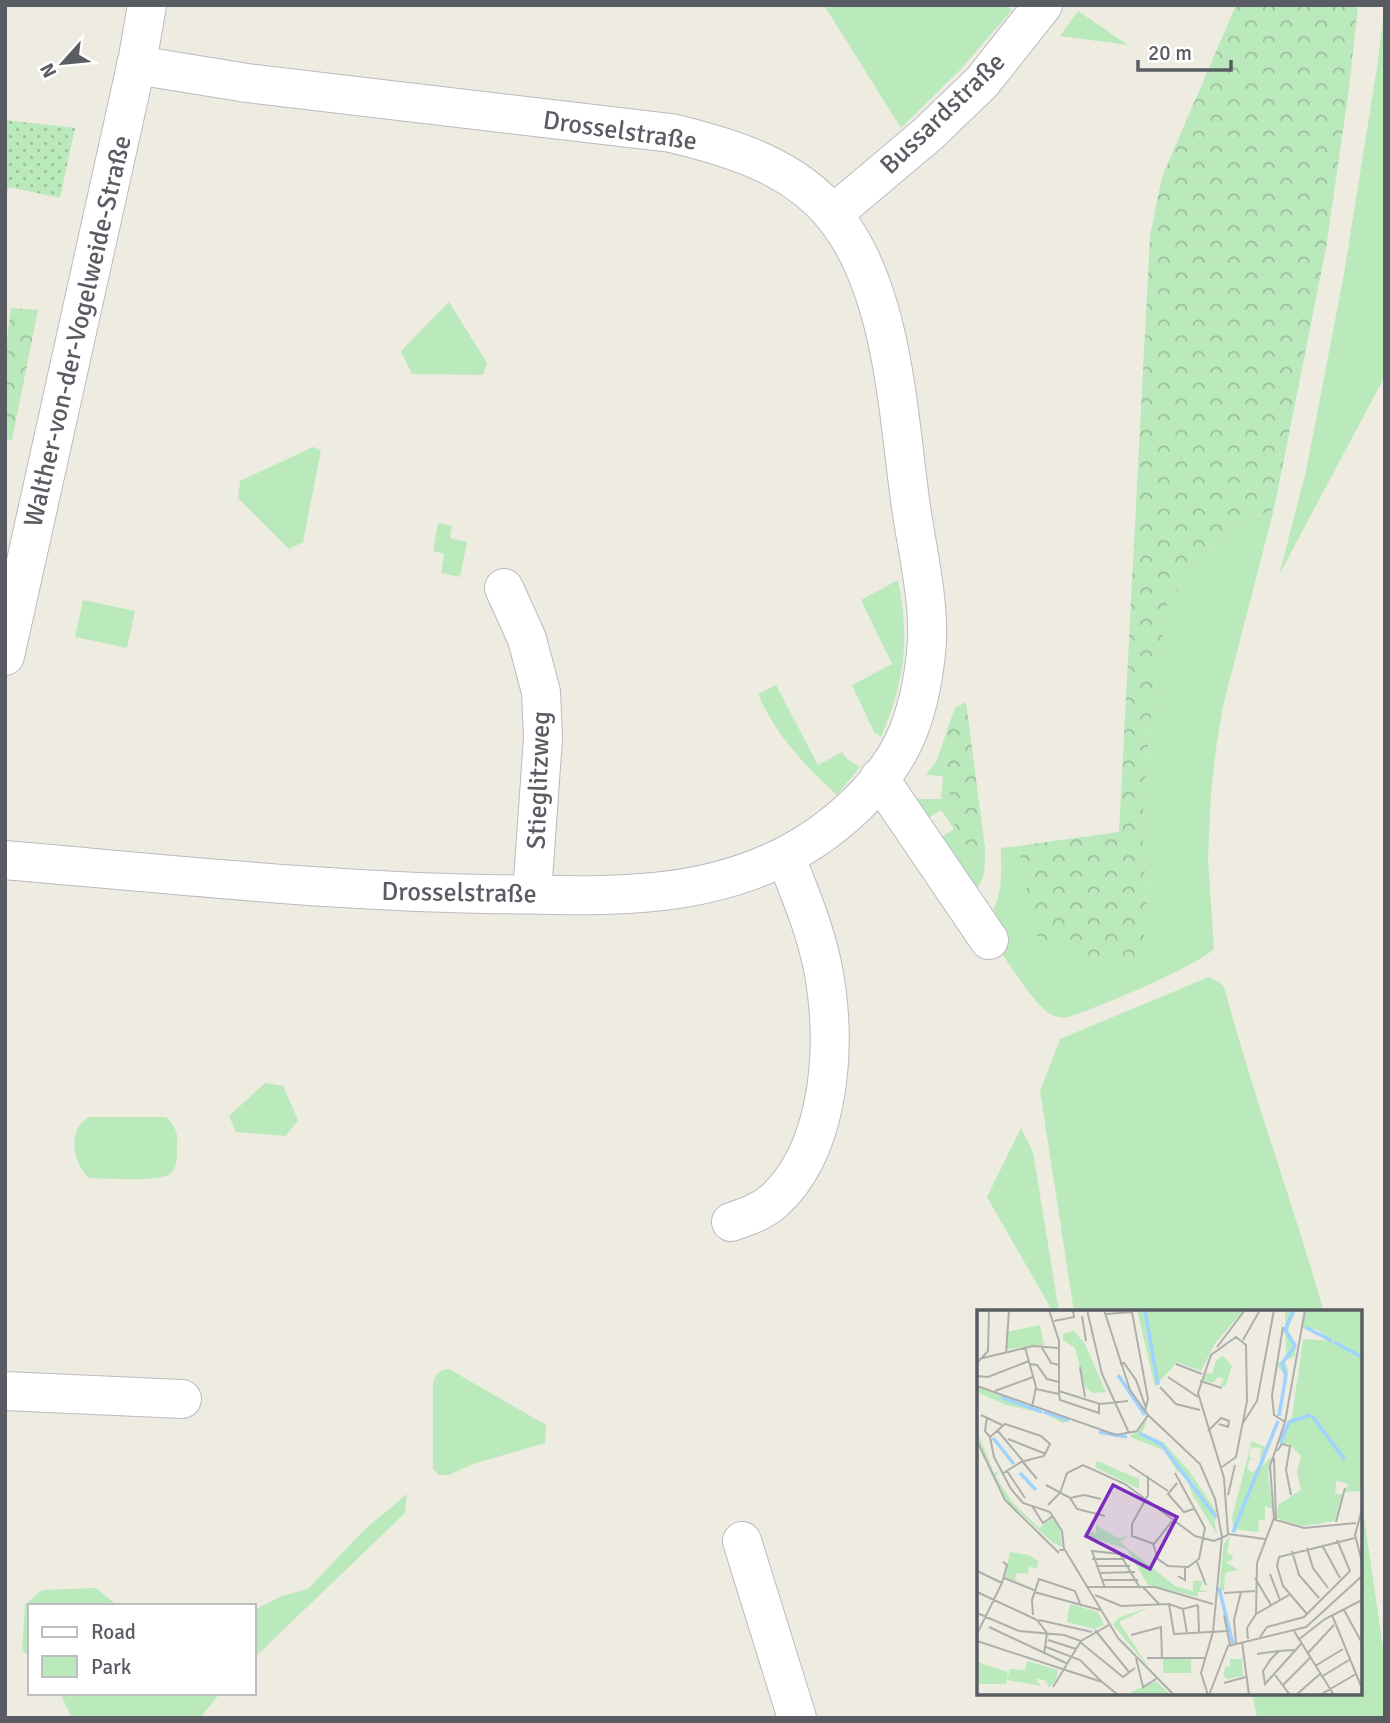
<svg xmlns="http://www.w3.org/2000/svg" width="1390" height="1723" font-family="Signika,sans-serif">
  <defs>
    <pattern id="forest-crowns" width="20" height="18" patternUnits="userSpaceOnUse" patternTransform="scale(1.75)"><rect width="20" height="18" fill="#bae9bc"/><path d="M2 6a3 3 0 1 1 6 0M12 15a3 3 0 1 1 6 0" fill="none" stroke="#9ac09c"/></pattern>
    <pattern id="garden-dots" width="8" height="8" patternUnits="userSpaceOnUse" patternTransform="scale(1.75)"><rect width="8" height="8" fill="#bae9bc"/><path d="M2 2h.1M6 6h.1" fill="none" stroke="#9ac09c" stroke-width="1.8" stroke-linecap="round"/></pattern>
  </defs>
  <rect width="100%" height="100%" fill="#eeece1"/>
  <!-- green -->
  <g fill="#bae9bc">
    <path d="M824 5H1005L1012 10 960 70 901 128Z"/>
    <path d="M1385 5V376L1279 575 1306 471 1344 274 1377 67Z"/>
    <path d="M1078 11 1128 45 1060 36Z"/>
    <path d="M449 302 487 363 483 375 412 374 401 351Z"/>
    <path d="M313 447 321 450 303 542 289 549 238 498 240 481Z"/>
    <path d="M1274 509 1223 706 1217 742 1211 791 1208 859 1214 948C1207 962 1088 1012 1068 1017 1062 1018 1057 1017 1052 1015 1037 1009 997 949 992 933 990 928 989 922 988 917 1004 898 1001 871 1001 848L1018 846 1038 935 1147 908 1142 824 1150 726 1167 604 1197 562 1238 524Z"/>
    <path d="M438 523 452 526 450 538 467 542 460 577 441 573 444 554 433 551Z"/>
    <path d="M898 580C910 641 905 680 881 737L874 732 852 685 892 664 861 600Z"/>
    <path d="M83 600 135 611 127 648 75 637Z"/>
    <path d="M776 685 818 765 842 752 847 759 860 767 837 795C805 766 775 734 758 694Z"/>
    <path d="M942 745 958 842 985 848C985 866 986 880 973 894L937 840 954 829 941 810 924 821 916 799H941L943 776 926 775 937 760Z"/>
    <path d="M1209 977 1221 983 1225 990C1254 1098 1293 1204 1324 1312H1074L1040 1091 1060 1039Z"/>
    <path d="M265 1083 283 1086 298 1120 286 1136 236 1132 229 1116Z"/>
    <path d="M89 1117H166C178 1128 178 1136 177 1152 177 1159 177 1167 171 1173 161 1183 105 1178 89 1178 72 1163 67 1129 89 1117Z"/>
    <path d="M1021 1128 1033 1152 1059 1312H1053L987 1197Z"/>
    <path d="M449 1369 546 1425 545 1443 473 1464 449 1475H439L433 1469V1383C436 1373 439 1370 449 1369Z"/>
    <path d="M1360 1490 1385 1661V1718H1257L1252 1693H1360Z"/>
    <path d="M407 1494 405 1513 254 1658V1610L282 1596 308 1589 364 1530Z"/>
    <path d="M96 1588 118 1606H30V1657L22 1650 25 1605 42 1590Z"/>
    <path d="M60 1693H220L200 1718H72Z"/>
  </g>
  <!-- forest -->
  <g fill="url(#forest-crowns)">
    <path d="M1236 5H1358L1349 89 1326 248 1274 509 1238 524 1197 562 1167 604 1150 726 1142 824 1147 908 1142 953C1138 956 1133 962 1129 964 1107 974 1057 945 1036 935L1018 846 1119 832 1150 236 1162 177Z"/>
    <path d="M11 308 38 310 12 440 5 439V358Z"/>
    <path d="M966 702 985 848 958 843 942 745 955 708Z"/>
  </g>
  <!-- garden -->
  <path fill="url(#garden-dots)" d="M5 120 75 128 60 198 9 187 5 196Z"/>
  <g fill="none" stroke-linecap="round" stroke-linejoin="round">
    <!-- minor casing -->
    <g stroke="#b9bbc1" stroke-width="40">
      <g id="minor">
        <path d="M833 214 928 134 982 82 1043 5"/>
        <path d="M504 588 527 639 541 692 543 738 532 894"/>
        <path d="M5 656 138 57 147 5"/>
        <path d="M879 778 989 940"/>
        <path d="M5 860C166 874 325 891 486 894 590 895 689 904 785 856 834 831 887 784 908 732 919 704 925 671 927 641 929 599 917 549 911 507 898 416 894 290 834 216 794 166 730 147 671 133L247 83 136 65"/>
        <path d="M731 1222C746 1217 761 1212 774 1201 827 1152 835 1061 827 994 822 946 803 900 785 856"/>
        <path d="M5 1391 182 1399"/>
        <path d="M742 1541 797 1718"/>
      </g>
    </g>
    <!-- minor -->
    <use href="#minor" stroke="#fff" stroke-width="38"/>
  </g>
  <g text-anchor="middle" stroke-width="7" stroke-linejoin="round" paint-order="stroke">
    <!-- street labels -->
    <g font-size="26" fill="#595d63" stroke="#fff">
      <text transform="translate(942 113) rotate(-44)" y="9">Bussardstraße</text>
      <text transform="translate(620 130) rotate(8)" y="9">Drosselstraße</text>
      <text transform="translate(77 331) rotate(-77)" y="9">Walther-von-der-Vogelweide-Straße</text>
      <text transform="translate(538 780) rotate(-88)" y="9">Stieglitzweg</text>
      <text transform="translate(459 892) rotate(1)" y="9">Drosselstraße</text>
    </g>
  </g>
  <!-- overview -->
  <g transform="translate(977 1310)">
    <rect width="385" height="385" fill="#eeece1"/>
    <path d="M63 15 67 35 30 39 29 22ZM246 46 255 56 248 77 243 75 247 69 241 67 236 73 225 70 227 62 235 64 239 50ZM0 121 17 163 22 161 19 167 35 192 62 218 75 208 83 219 85 237 76 233 29 190 0 129ZM294 147 291 165 296 198 294 213 295 199 288 196V209L281 211 282 222 261 220 278 164ZM329 162 359 169 358 183 365 185 358 211 327 216 300 208 301 195 324 180ZM119 215 141 228 152 226 143 232 198 276 216 281V271H226L223 280 232 282H221V287L171 275 150 239 107 225 109 220 119 223ZM33 242 52 245 61 251 60 258 52 257 51 264 39 263 38 270 52 276 28 267ZM93 294 121 302 127 315 117 319 90 312ZM253 349H265L266 366 250 369 246 364 249 356 253 358ZM50 351 81 360 79 370 72 378 69 371 58 368 64 376 30 370 33 359 48 360Z" fill="#bae9bc"/>
    <path d="M160 0H267L239 32 224 61 200 52 178 77ZM308 0H318L311 20 319 34 318 46 308 51 311 61 303 107 307 64 300 55 309 47ZM329 0H385V181L368 182 371 174 359 171 358 183 365 185 364 189 357 211 345 212 351 205 343 199 339 203 341 198 338 199 335 197 338 195 355 203 358 191 353 192 343 187 361 188 349 183 355 177 339 164 340 173 311 193 327 208 324 216 316 213 319 205 306 200V207L314 213 300 208 301 195 324 180 320 162 324 146 311 133 303 135 315 107 326 29 355 31 339 19 325 18ZM97 21 108 34 129 82 116 83 108 77 98 38 86 30V24ZM0 76 65 102 92 111 85 113 70 104 29 95 0 82ZM171 108 165 123 186 132 213 162 239 201V211L215 171 200 161 187 140 153 127ZM301 112 266 211 257 224 255 208 275 131 288 137ZM274 137 284 138 283 150 288 139 287 148 276 163 270 158 273 149 281 150 272 147ZM253 226 250 244 256 245 255 250 249 252 261 260 248 263 247 280 242 283 247 233ZM173 297 142 312 173 359 136 315 141 308Z" fill="#bae9bc" fill-rule="evenodd"/>
    <path d="M179 371 194 385H155L154 382Z" fill="#bae9bc"/>
    <path d="M120 151 162 169V179L118 157ZM208 164 236 204 240 224 216 186ZM186 349H214V363H186ZM0 352 31 362 29 374H0Z" fill="#bae9bc"/>
    <path fill="none" stroke="#a0d2ff" stroke-width="3.5" d="M168 0 181 75M328 17 355 31M357 32 385 47M141 65 168 105M24 87 65 102M67 102 92 110M302 106 309 65 305 53 318 36 308 20 317 0M335 106 368 150M122 122 150 127M162 123 184 134 239 207M16 128 37 154M303 133 312 112 334 105M43 163 59 180M256 222 301 111M242 278 256 334"/>
    <path fill="none" stroke="#aeafab" stroke-width="2" d="M72 0 82 31V84M110 0 125 64 152 123M127 0 153 80 171 105 223 154 238 189 245 227 236 322 224 363 231 385M129 4 155 2 171 89 168 101M105 6 109 31M77 11 97 7 96 0M306 17 295 85 297 105 308 112M266 30 283 0M64 36 74 53 82 55M48 37 59 77 55 97M240 37 268 0M29 44 32 0M6 48 56 36 82 38M0 53 11 41 12 0M53 54 60 55 70 69 82 72M143 54 147 53 159 70 169 98M199 54 225 64M103 57 108 87M0 66 11 67 52 51M191 67 221 87M223 71 245 78M0 76 139 125 160 121 171 105M183 77 199 94 223 100M59 79 82 84M18 81 56 67M82 81 123 94 151 91M82 84 83 90 122 103V94M4 105 25 115M10 107 8 121 13 127M266 113 280 91 297 0M20 120 46 151M231 121 244 108 252 111 251 117 242 114M13 127 17 147 34 179 46 193 73 202 85 221 87 239M13 127 28 114 64 126 73 134 67 146 44 152 25 164M31 129 69 144M0 131 28 190 82 243M300 141 305 134 313 136 309 160 314 185M297 148 299 210M45 151 60 169M152 155 191 181M245 157 259 147 270 91 269 35 259 27 234 45 221 83 247 168 251 225M30 161 48 188M171 166V185L155 214V226L177 234 195 211M200 173 191 184 207 202 217 199M69 175 93 188 107 185 124 189M251 185 258 155M93 188 100 199 128 206M71 195 83 183 90 163 106 155 148 174 218 226 237 231 251 225M55 196 66 213 76 206M385 199 378 225 385 252M296 209 327 218 379 213M359 212 368 178M251 224 288 229M176 234 181 249 191 256 211 257 222 249 228 218 198 163M345 235 363 268M330 238 336 258 351 278M82 240H88L141 328 197 385M315 241 322 265 342 288M115 249H148M220 252 229 275M119 256H153M0 261 25 273M122 263 158 262M293 264 303 290M201 266 208 270V257M27 268 57 280M278 268 294 295M126 270H161M109 277H178L236 294M166 277 182 294M128 278 115 241 143 244 163 278M0 282 60 310 70 323 67 344M57 282 123 300M247 283 278 281M118 285 144 296 192 294 206 299 221 295M192 294 197 324 252 321M221 295 222 322M206 300 210 323M367 300 385 333M0 303 42 321 87 325 104 331M279 304 312 285M330 304 306 276 300 256 302 247 378 228M56 305 55 290 62 269 98 281 104 296M247 305 253 335M355 305 384 376M62 310 115 322M12 317 91 354M118 320 152 362M317 321 357 385M0 324 25 273 30 255 26 252M154 325 184 317 185 348M283 327 290 317 327 307 373 261 360 230M271 329 270 318 279 304 280 253 297 208 293 156 308 112 328 0M71 330 99 339M321 330 348 309 385 290M0 331 125 372 141 385M103 332 146 367 158 358M265 332 272 385M259 334 257 310 264 282M69 337 103 350 125 372M317 340 302 341 294 349 286 361 288 374 324 334M280 344 301 341M330 344 357 315M159 348 166 377 179 369M170 348H228M338 356 366 339M298 365 313 385M344 367 372 350M247 373 269 367M306 375 333 348M76 377 104 331 132 315M232 385 251 336 329 317 385 266M319 385 343 364M343 385 379 364"/>
    <path fill="#7b2cbf" fill-opacity="0.15" stroke="#7b2cbf" stroke-width="3.5" d="M136 175 200 207 173 259 109 226Z"/>
    <rect width="385" height="385" fill="none" stroke="#595d63" stroke-width="3.5"/>
  </g>
  <!-- border -->
  <rect width="1390" height="1723" fill="none" stroke="#595d63" stroke-width="14"/>
  <!-- legend -->
  <rect x="28" y="1604" width="228" height="91" fill="#ffffff" stroke="#bdbec1" stroke-width="2"/>
  <rect x="42" y="1627" width="35" height="10" fill="#ffffff" stroke="#bdbec1" stroke-width="2"/>
  <text x="91" y="1639" font-size="21" fill="#595d63">Road</text>
  <rect x="42" y="1656" width="35" height="21" fill="#bae9bc" stroke="#bdbec1" stroke-width="2"/>
  <text x="91" y="1674" font-size="21" fill="#595d63">Park</text>
  <!-- north arrow -->
  <g transform="translate(63 63) rotate(243)" stroke="#ffffff" stroke-width="5" paint-order="stroke">
  <path d="M0-5L12 26L0 18L-12 26Z" fill="#595d63"/>
  <text y="-10" font-size="19" font-weight="bold" text-anchor="middle" fill="#595d63">N</text>
  </g>
  <!-- scale -->
  <path d="M1138 60v10h93v-10" fill="none" stroke="#595d63" stroke-width="3.5"/>
  <text x="1148" y="60" font-size="21" fill="#595d63" stroke="#ffffff" stroke-width="5" paint-order="stroke">20 m</text>
</svg>
